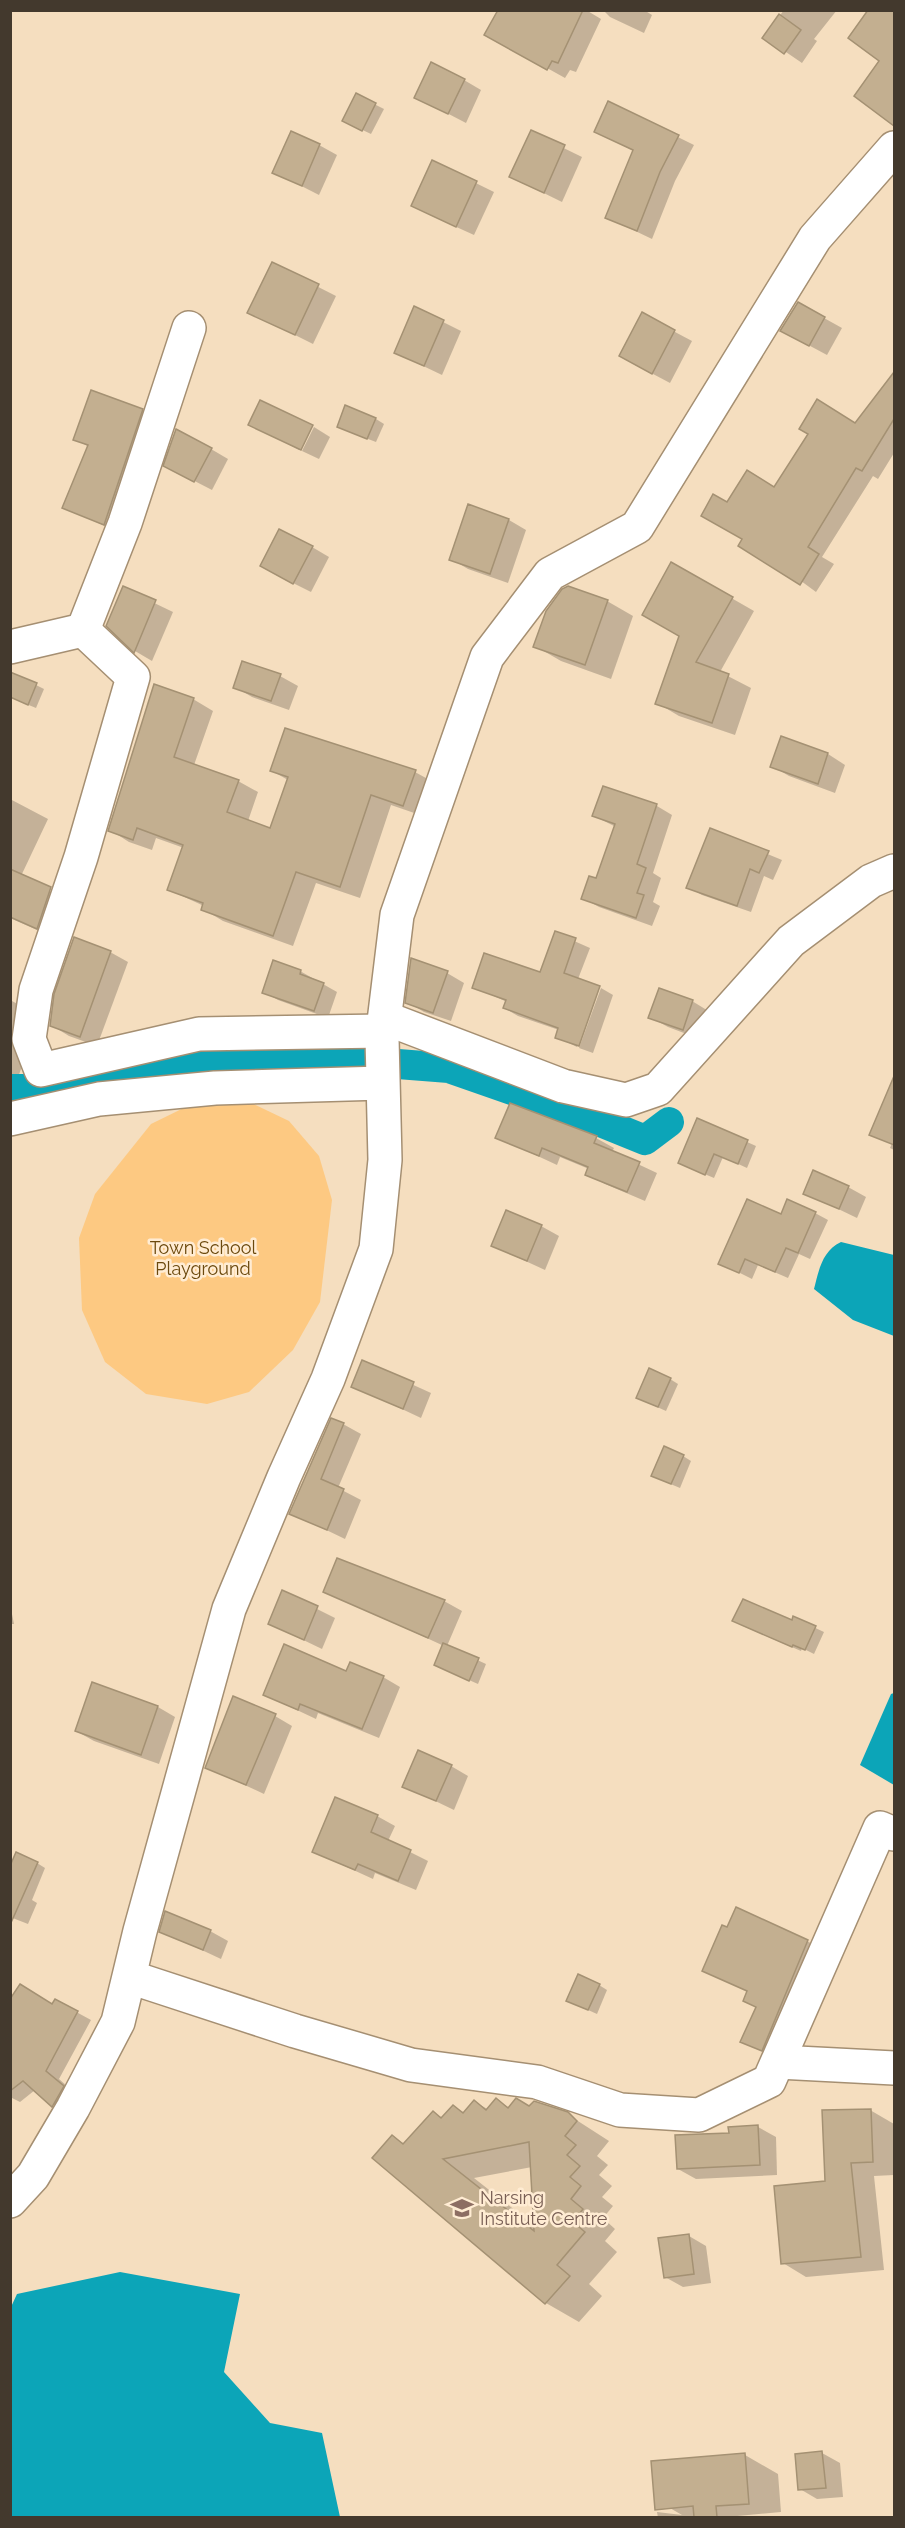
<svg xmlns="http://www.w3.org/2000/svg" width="905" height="2528" font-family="Raleway,sans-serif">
  <rect width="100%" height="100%" fill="#f5debf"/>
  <!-- green -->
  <path fill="#fdc982" d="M241 1098 289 1121 319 1156 332 1200 320 1302 293 1350 249 1392 207 1404 146 1394 105 1362 82 1310 79 1238 95 1194 151 1124 200 1100Z"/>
  <!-- water -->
  <g fill="#0ca5b8">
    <path d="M841 1242 894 1255V1336L853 1320 814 1289C819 1270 822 1251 841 1242Z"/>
    <path d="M894 1693V1785L860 1765 891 1694Z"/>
    <path d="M120 2272 240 2294 224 2372 270 2423 322 2433 340 2517H11V2307L17 2294Z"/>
  </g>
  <!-- shadow -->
  <g fill="#0003" fill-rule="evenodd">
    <path d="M518 10H586L601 19 576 72 570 70 565 78 486 34Z"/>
    <path d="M603 10H644L652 15 644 33 610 17Z"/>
    <path d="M784 10H837L814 39 817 41 802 63 764 37Z"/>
    <path d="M870 10H894V123L889 120Z"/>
    <path d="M464 80 481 90 466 123 416 97Z"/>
    <path d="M356 95 384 109 371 134 352 125Z"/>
    <path d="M609 103 694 145 675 181 652 239 606 217 634 151 596 132Z"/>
    <path d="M531 132 582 157 562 202 511 177Z"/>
    <path d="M319 145 337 155 319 195 274 172Z"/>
    <path d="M433 162 494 192 474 235 430 215Z"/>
    <path d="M273 264 336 296 313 344 249 312Z"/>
    <path d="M415 308 461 331 442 375 396 353Z"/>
    <path d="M643 315 692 341 670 383 638 366Z"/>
    <path d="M824 318 842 328 827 355 799 340Z"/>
    <path d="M894 375V453L878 479 873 476 822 557 834 564 816 592 744 539 728 504 775 489 856 425Z"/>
    <path d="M142 410 160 420 122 534 64 507 89 447 75 439Z"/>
    <path d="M376 419 384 424 376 442 347 431Z"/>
    <path d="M250 424 311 426 299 450Z"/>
    <path d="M314 427 330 437 319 459 302 451Z"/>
    <path d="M211 449 228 459 212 490 183 475Z"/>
    <path d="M469 506 509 520 526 530 508 583 468 569 451 559Z"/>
    <path d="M312 547 329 557 311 592 279 576Z"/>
    <path d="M672 564 754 611 720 672 751 688 735 735 679 716 657 703 681 636Z"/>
    <path d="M123 588 173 612 152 661 135 651 107 625Z"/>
    <path d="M607 601 633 616 611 679 561 661 535 646Z"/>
    <path d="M280 676 298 686 289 710 252 697 235 687Z"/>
    <path d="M36 685 44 689 36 708 14 699Z"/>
    <path d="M193 699 213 711 194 765 238 781 258 792 248 821 271 829 288 780 272 771 415 772 435 783 423 816 391 805 360 898 316 883 293 946 223 921 203 909 204 906 169 890 184 848 156 838 152 850 129 842 110 830Z"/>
    <path d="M782 738 828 754 845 765 835 793 789 776 772 766Z"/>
    <path d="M604 787 657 806 672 815 653 873 661 878 653 902 660 906 652 926 599 907 583 898 597 880 616 827 594 816Z"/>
    <path d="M10 799 48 819 21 876 61 897 46 934 10 918Z"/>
    <path d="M710 830 782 860 773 880 764 876 751 912 702 895 688 887Z"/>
    <path d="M556 933 590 948 578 979 598 987 577 1047 557 1037 559 1030 518 1016 504 1008 507 1002 474 987 541 974Z"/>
    <path d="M110 952 128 962 97 1046 69 1036 51 1025Z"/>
    <path d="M300 971 337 992 328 1018 278 1000 264 992Z"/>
    <path d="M447 973 464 983 451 1021 424 1012 407 1002Z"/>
    <path d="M601 988 613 995 593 1053 579 1048Z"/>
    <path d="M10 1000 33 1012 28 1051 18 1077 10 1074Z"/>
    <path d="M692 1001 710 1012 700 1039 668 1027 650 1017Z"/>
    <path d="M511 1105 596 1138 614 1148 612 1152 657 1173 645 1201 605 1184 587 1174 589 1169 560 1157 557 1165 497 1137Z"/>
    <path d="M698 1120 756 1146 747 1168 723 1157 714 1178 688 1167Z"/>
    <path d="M894 1139V1150L890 1148Z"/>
    <path d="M848 1187 866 1197 857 1218 805 1193Z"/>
    <path d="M815 1213 828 1220 810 1259 799 1254 788 1278 758 1265 752 1279 720 1263 782 1216Z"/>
    <path d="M541 1226 559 1236 545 1270 493 1246Z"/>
    <path d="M363 1362 431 1393 421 1418 353 1386Z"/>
    <path d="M670 1379 678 1384 666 1411 646 1402Z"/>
    <path d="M343 1424 361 1434 338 1488 361 1500 345 1539 291 1513Z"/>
    <path d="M683 1456 691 1461 680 1488 661 1480Z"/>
    <path d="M325 1591 444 1601 462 1611 447 1646 486 1664 478 1684 444 1669V1646Z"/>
    <path d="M283 1592 335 1618 322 1649 270 1624Z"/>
    <path d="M10 1604 14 1624H10Z"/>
    <path d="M794 1618 824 1632 814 1654 802 1648 801 1651 743 1626 792 1622Z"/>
    <path d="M347 1673 383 1677 400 1687 379 1738 318 1713 316 1719 265 1695Z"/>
    <path d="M93 1684 158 1707 175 1717 159 1764 94 1741 76 1731Z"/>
    <path d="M275 1716 292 1726 264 1794 206 1767Z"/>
    <path d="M451 1766 468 1776 454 1810 404 1786Z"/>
    <path d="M377 1816 395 1826 388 1841 428 1861 416 1890 375 1873 373 1879 314 1852Z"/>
    <path d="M37 1863 45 1868 32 1900 37 1903 28 1924 10 1917Z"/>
    <path d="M161 1931H210L228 1941 221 1959Z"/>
    <path d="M807 1941 821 1949 775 2058 742 2041 757 2008 745 2001 749 1992 704 1970Z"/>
    <path d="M599 1985 607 1990 597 2014 577 2005Z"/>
    <path d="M56 2001 91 2020 59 2079 76 2094 66 2113 35 2090 20 2102 10 2097V2002L53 2006Z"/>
    <path d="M496 2100 510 2108 519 2100 530 2107 567 2114 609 2141 597 2156 608 2165 599 2175 612 2186 602 2197 613 2206 603 2218 615 2229 605 2241 617 2252 589 2284 602 2296 579 2322 546 2303 375 2158 392 2137 405 2144 434 2113 443 2118 453 2106 465 2113 475 2102 489 2110ZM532 2167 536 2227 474 2178Z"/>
    <path d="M870 2110 894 2124V2175L874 2176 884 2270 806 2277 783 2263 826 2183Z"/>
    <path d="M758 2127 776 2137 777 2175 696 2179 678 2169 730 2134Z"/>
    <path d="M689 2236 706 2246 711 2283 683 2287 665 2277Z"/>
    <path d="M822 2453 840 2463 843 2497 817 2499 800 2489Z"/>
    <path d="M745 2455 778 2474 781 2512 716 2518H658L657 2512 682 2515 656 2500Z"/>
  </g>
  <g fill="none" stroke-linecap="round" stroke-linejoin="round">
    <!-- canal -->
    <path stroke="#0ca5b8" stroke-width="30" d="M10 1089H28L150 1066 334 1059 449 1068 581 1114 645 1140 669 1122"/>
  </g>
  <!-- building -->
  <g fill="#c3af90" stroke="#a49173" stroke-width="1.5" fill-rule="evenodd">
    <path d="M498 10H583L558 63 552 61 547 70 484 35Z"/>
    <path d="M868 10H894V126L854 96 879 61 848 38Z"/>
    <path d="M779 14 801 30 784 54 762 38Z"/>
    <path d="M431 62 465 79 448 114 414 98Z"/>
    <path d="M356 93 376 103 362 131 342 121Z"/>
    <path d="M608 101 679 135 660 172 637 231 605 218 633 150 594 132Z"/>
    <path d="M531 130 565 145 544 193 509 177Z"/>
    <path d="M291 131 320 144 302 186 272 173Z"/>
    <path d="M432 160 477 181 456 227 411 206Z"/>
    <path d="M272 262 319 284 295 335 247 313Z"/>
    <path d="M798 302 825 317 809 346 780 331Z"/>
    <path d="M414 306 444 320 424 366 394 353Z"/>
    <path d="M642 312 675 330 652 374 619 356Z"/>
    <path d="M894 372V419L862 471 856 468 808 547 819 554 800 585 738 546 742 539 701 516 713 494 727 502 747 470 774 487 808 434 799 429 817 399 855 423Z"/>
    <path d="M91 390 143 409 104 525 62 508 88 445 73 440Z"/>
    <path d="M260 400 313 425 301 450 248 425Z"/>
    <path d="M345 405 376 418 367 439 337 427Z"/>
    <path d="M176 429 212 448 194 482 163 466Z"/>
    <path d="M468 504 509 519 490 574 449 560Z"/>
    <path d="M279 529 313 546 293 584 260 566Z"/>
    <path d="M671 562 733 597 696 662 729 674 712 723 655 704 679 636 642 615Z"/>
    <path d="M123 586 156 600 134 653 106 626Z"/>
    <path d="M568 586 608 600 585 665 533 647 546 611 562 589Z"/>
    <path d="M242 661 281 674 271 701 233 688Z"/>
    <path d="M10 672 37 683 28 705 10 697Z"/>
    <path d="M154 684 194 698 174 757 239 780 227 812 270 828 288 777 270 771 285 728 416 770 403 806 371 795 340 887 296 872 273 936 201 910 203 903 167 890 183 845 137 828 133 840 108 831Z"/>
    <path d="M781 736 828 753 818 784 770 767Z"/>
    <path d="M603 786 657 804 637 864 646 868 637 893 644 895 636 918 581 899 589 876 596 878 615 824 592 816Z"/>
    <path d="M710 828 769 851 759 873 750 869 737 906 686 888Z"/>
    <path d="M10 869 51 887 37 929 10 917Z"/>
    <path d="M555 931 576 938 564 973 600 986 579 1046 555 1038 558 1028 503 1008 506 1000 472 988 484 953 540 972Z"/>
    <path d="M74 937 111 951 80 1037 50 1026 54 994Z"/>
    <path d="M411 958 448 971 433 1013 405 1003Z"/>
    <path d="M273 960 301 970 300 974 324 983 314 1011 262 993Z"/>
    <path d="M659 988 693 1000 683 1030 648 1018Z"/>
    <path d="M894 1076V1145L869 1135Z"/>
    <path d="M510 1103 597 1136 594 1143 640 1162 627 1192 585 1175 588 1167 542 1148 539 1156 495 1138Z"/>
    <path d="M697 1118 748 1140 738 1164 714 1154 705 1175 678 1163Z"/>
    <path d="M813 1170 849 1186 839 1209 803 1194Z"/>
    <path d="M747 1199 781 1214 787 1199 816 1212 798 1253 786 1248 775 1272 745 1259 739 1273 718 1264Z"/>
    <path d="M506 1210 542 1225 527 1261 491 1246Z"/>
    <path d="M362 1360 414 1382 403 1409 351 1387Z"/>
    <path d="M649 1368 671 1378 658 1407 636 1398Z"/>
    <path d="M331 1418 344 1423 321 1479 344 1489 327 1530 289 1514Z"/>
    <path d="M664 1446 684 1455 671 1484 651 1476Z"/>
    <path d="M337 1558 445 1600 428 1638 323 1592Z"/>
    <path d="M282 1590 318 1606 304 1640 268 1624Z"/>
    <path d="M743 1599 792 1620 793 1616 816 1626 805 1650 793 1645 792 1647 732 1621Z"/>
    <path d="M443 1643 479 1658 469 1681 434 1665Z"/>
    <path d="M284 1644 346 1671 350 1662 384 1676 362 1729 300 1704 298 1710 263 1695Z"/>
    <path d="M92 1682 158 1706 141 1755 75 1731Z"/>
    <path d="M233 1696 276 1714 246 1785 205 1768Z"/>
    <path d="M418 1750 452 1765 436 1801 402 1787Z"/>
    <path d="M335 1797 378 1815 371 1832 411 1850 398 1881 358 1864 355 1870 312 1852Z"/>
    <path d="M16 1852 38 1862 10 1925V1866Z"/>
    <path d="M736 1907 808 1940 762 2051 740 2042 756 2007 743 2001 747 1991 702 1971 722 1925 727 1927Z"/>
    <path d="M165 1911 211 1930 203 1950 159 1932Z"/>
    <path d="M578 1974 600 1984 588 2010 566 2001Z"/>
    <path d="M20 1984 52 2004 55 1999 78 2011 46 2071 64 2086 52 2107 23 2081 10 2091V1999Z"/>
    <path d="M496 2098 508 2108 516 2098 529 2106 534 2101 568 2112 577 2121 565 2136 576 2145 567 2155 580 2166 570 2177 581 2186 571 2199 583 2209 573 2222 585 2232 557 2265 570 2276 545 2304 372 2158 392 2135 403 2144 433 2111 441 2118 453 2105 463 2113 474 2100 486 2110ZM529 2142 534 2231 443 2159Z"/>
    <path d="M871 2109 873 2162 851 2163 861 2257 781 2264 774 2186 825 2181 822 2110Z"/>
    <path d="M758 2125 760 2165 677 2169 675 2135 729 2133 728 2127Z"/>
    <path d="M689 2234 694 2274 664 2278 658 2238Z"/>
    <path d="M822 2451 826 2488 798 2490 795 2454Z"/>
    <path d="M745 2453 749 2504 716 2506 717 2517H694L693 2506 655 2510 651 2461Z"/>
  </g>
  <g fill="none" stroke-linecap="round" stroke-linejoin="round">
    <!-- minor casing -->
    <g stroke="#a58f72" stroke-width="36">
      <g id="minor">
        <path d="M83 630 133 677 81 857 36 990 29 1039 41 1070 199 1034 383 1031"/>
        <path d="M10 647 83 630 125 523 189 328"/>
        <path d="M385 1018 563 1086 626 1100 658 1089 791 941 871 881 894 871"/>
        <path d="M10 1119 99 1099 215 1088 382 1083"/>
        <path d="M130 1977 295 2031 411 2065 537 2082 620 2110 699 2115 769 2081 880 1828 894 1834"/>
        <path d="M778 2062 894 2068"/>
        <path d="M10 2201 33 2176 73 2108 118 2022 140 1931 229 1609 284 1477 328 1379 376 1249 385 1160 382 1038 397 915 487 657 550 574 637 527 815 238 894 148"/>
      </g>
    </g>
    <!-- minor -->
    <use href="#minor" stroke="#fff" stroke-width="33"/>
  </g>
  <!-- icons -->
  <defs>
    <g id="university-bare" transform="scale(1.8)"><path d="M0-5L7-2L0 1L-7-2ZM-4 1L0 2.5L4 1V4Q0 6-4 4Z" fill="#8d6e63" stroke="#ffecd3" stroke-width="2.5" paint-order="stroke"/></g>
  </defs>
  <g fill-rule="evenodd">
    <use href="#university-bare" x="462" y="2208"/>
  </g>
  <g text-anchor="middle" stroke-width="5" stroke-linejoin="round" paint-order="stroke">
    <!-- park labels -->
    <g font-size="18" fill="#6c490d" stroke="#ffecd3">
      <text x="203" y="1254">Town School<tspan x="203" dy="21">Playground</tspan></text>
    </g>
    <!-- education labels -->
    <g font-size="18" fill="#785e54" stroke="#ffecd3" text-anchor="start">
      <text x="480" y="2204">Narsing<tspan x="480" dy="21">Institute Centre</tspan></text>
    </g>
  </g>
  <!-- border -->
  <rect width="905" height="2528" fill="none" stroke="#43392d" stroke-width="24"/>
</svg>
